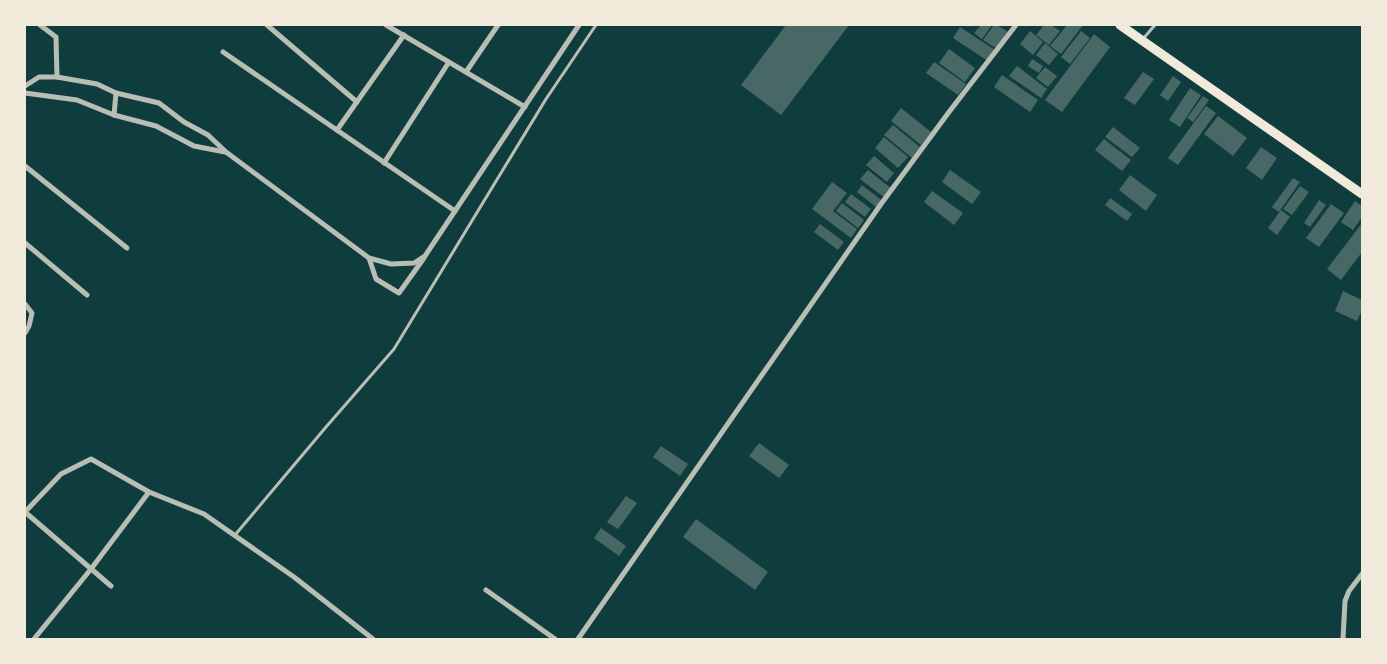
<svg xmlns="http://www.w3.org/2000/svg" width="1387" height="664" font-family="'DejaVu Sans',sans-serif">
  <rect width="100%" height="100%" fill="#0f3d3e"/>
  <!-- building -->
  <g fill="#486865">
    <path d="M786 25H849L781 115 741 85Z"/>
    <path d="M981 25H992L982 39 974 33Z"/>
    <path d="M994 25H997L1008 32 997 49 983 40Z"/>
    <path d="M1044 25H1051L1060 31 1049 45 1036 35Z"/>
    <path d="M1067 25H1083L1061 54 1050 46Z"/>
    <path d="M960 27 995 50 988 61 953 38Z"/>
    <path d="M1030 31 1043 42 1033 55 1020 44Z"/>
    <path d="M1081 31 1090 38 1070 64 1061 57Z"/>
    <path d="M1094 34 1110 47 1062 112 1045 100Z"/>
    <path d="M1045 43 1058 54 1049 65 1036 55Z"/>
    <path d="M949 49 975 68 965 82 939 63Z"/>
    <path d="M1032 59 1043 66 1039 73 1028 66Z"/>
    <path d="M934 62 966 84 958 95 926 73Z"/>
    <path d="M1017 66 1047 89 1041 98 1009 76Z"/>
    <path d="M1045 67 1057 76 1048 87 1036 78Z"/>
    <path d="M1143 72 1154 79 1135 105 1124 98Z"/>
    <path d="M1002 75 1038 100 1030 112 994 87Z"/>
    <path d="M1173 76 1181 82 1168 101 1160 95Z"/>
    <path d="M1190 88 1201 95 1180 127 1169 120Z"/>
    <path d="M1203 96 1209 100 1193 122 1187 118Z"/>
    <path d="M1206 106 1216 113 1178 165 1168 158Z"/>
    <path d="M901 108 931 132 921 145 891 121Z"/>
    <path d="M1218 116 1247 138 1233 156 1204 134Z"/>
    <path d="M893 125 920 147 912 158 884 135Z"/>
    <path d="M1113 127 1140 148 1132 157 1105 137Z"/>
    <path d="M884 137 908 157 898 168 875 148Z"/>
    <path d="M1104 139 1131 160 1122 171 1095 150Z"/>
    <path d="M1261 147 1277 158 1262 180 1246 168Z"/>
    <path d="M874 156 894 173 887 182 866 165Z"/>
    <path d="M868 170 892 189 885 198 860 179Z"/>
    <path d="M950 170 981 192 972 204 942 182Z"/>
    <path d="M1130 175 1157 195 1146 211 1119 190Z"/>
    <path d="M1293 178 1300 182 1279 212 1272 207Z"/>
    <path d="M832 182 847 193 833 211 857 229 851 238 812 209Z"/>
    <path d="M862 185 881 200 876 207 857 192Z"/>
    <path d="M1300 186 1309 192 1292 215 1283 209Z"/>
    <path d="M932 191 963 213 954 225 924 202Z"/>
    <path d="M851 194 871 209 865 217 845 202Z"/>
    <path d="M1110 198 1132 214 1127 221 1105 205Z"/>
    <path d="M1319 200 1326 205 1310 227 1304 223Z"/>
    <path d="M1355 201 1362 206V217L1353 230 1341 222Z"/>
    <path d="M842 203 864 220 858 228 836 211Z"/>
    <path d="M1331 204 1344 213 1319 247 1306 238Z"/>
    <path d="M1281 210 1290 217 1277 235 1268 228Z"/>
    <path d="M1362 223V252L1341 280 1327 269Z"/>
    <path d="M820 224 844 242 838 250 814 232Z"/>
    <path d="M1343 291 1362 300V310L1357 321 1335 311Z"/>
    <path d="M759 443 789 465 779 478 749 456Z"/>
    <path d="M661 446 688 464 680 476 653 457Z"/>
    <path d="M626 496 637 503 618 529 607 522Z"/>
    <path d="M696 519 768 572 755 590 683 537Z"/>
    <path d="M601 528 626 546 619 556 594 538Z"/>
  </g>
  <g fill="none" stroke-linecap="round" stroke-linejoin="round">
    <!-- service -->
    <g stroke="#b8beb3" stroke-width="3">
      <path d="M1142 40 1155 25"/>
      <path d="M235 535 326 427 394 349 546 99 596 25"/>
    </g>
    <!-- minor -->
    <g stroke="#b8beb3" stroke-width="5">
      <path d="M40 25 56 37 57 77"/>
      <path d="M267 25 357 102"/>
      <path d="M386 25 525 107"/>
      <path d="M223 52 455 211"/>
      <path d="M466 72 498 25"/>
      <path d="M25 86 39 77H57L97 84 116 93 159 103 184 122 208 135 226 152 369 258 391 264 414 263 425 256 579 25"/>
      <path d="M25 93 77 100 114 115 156 126 194 146 225 152"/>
      <path d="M114 115 116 93"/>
      <path d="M337 130 404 35"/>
      <path d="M384 163 449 62"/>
      <path d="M25 166 127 248"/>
      <path d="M25 243 87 295"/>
      <path d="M369 258 376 279 399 293 424 258"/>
      <path d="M25 304 32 313 29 326 25 333"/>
      <path d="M111 586 25 512 61 474 91 459 149 492"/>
      <path d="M486 590 555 639"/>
      <path d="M34 639 91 569 149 492 204 514 294 577 373 639"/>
      <path d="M578 639 881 204 949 112 1016 25"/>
      <path d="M1343 639 1345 601 1349 591 1362 574"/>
    </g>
    <!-- secondary -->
    <path stroke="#f1e9da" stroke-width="9" d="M1120 25 1362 194"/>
  </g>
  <!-- border -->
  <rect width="1387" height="664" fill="none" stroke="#f1e9da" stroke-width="52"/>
</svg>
